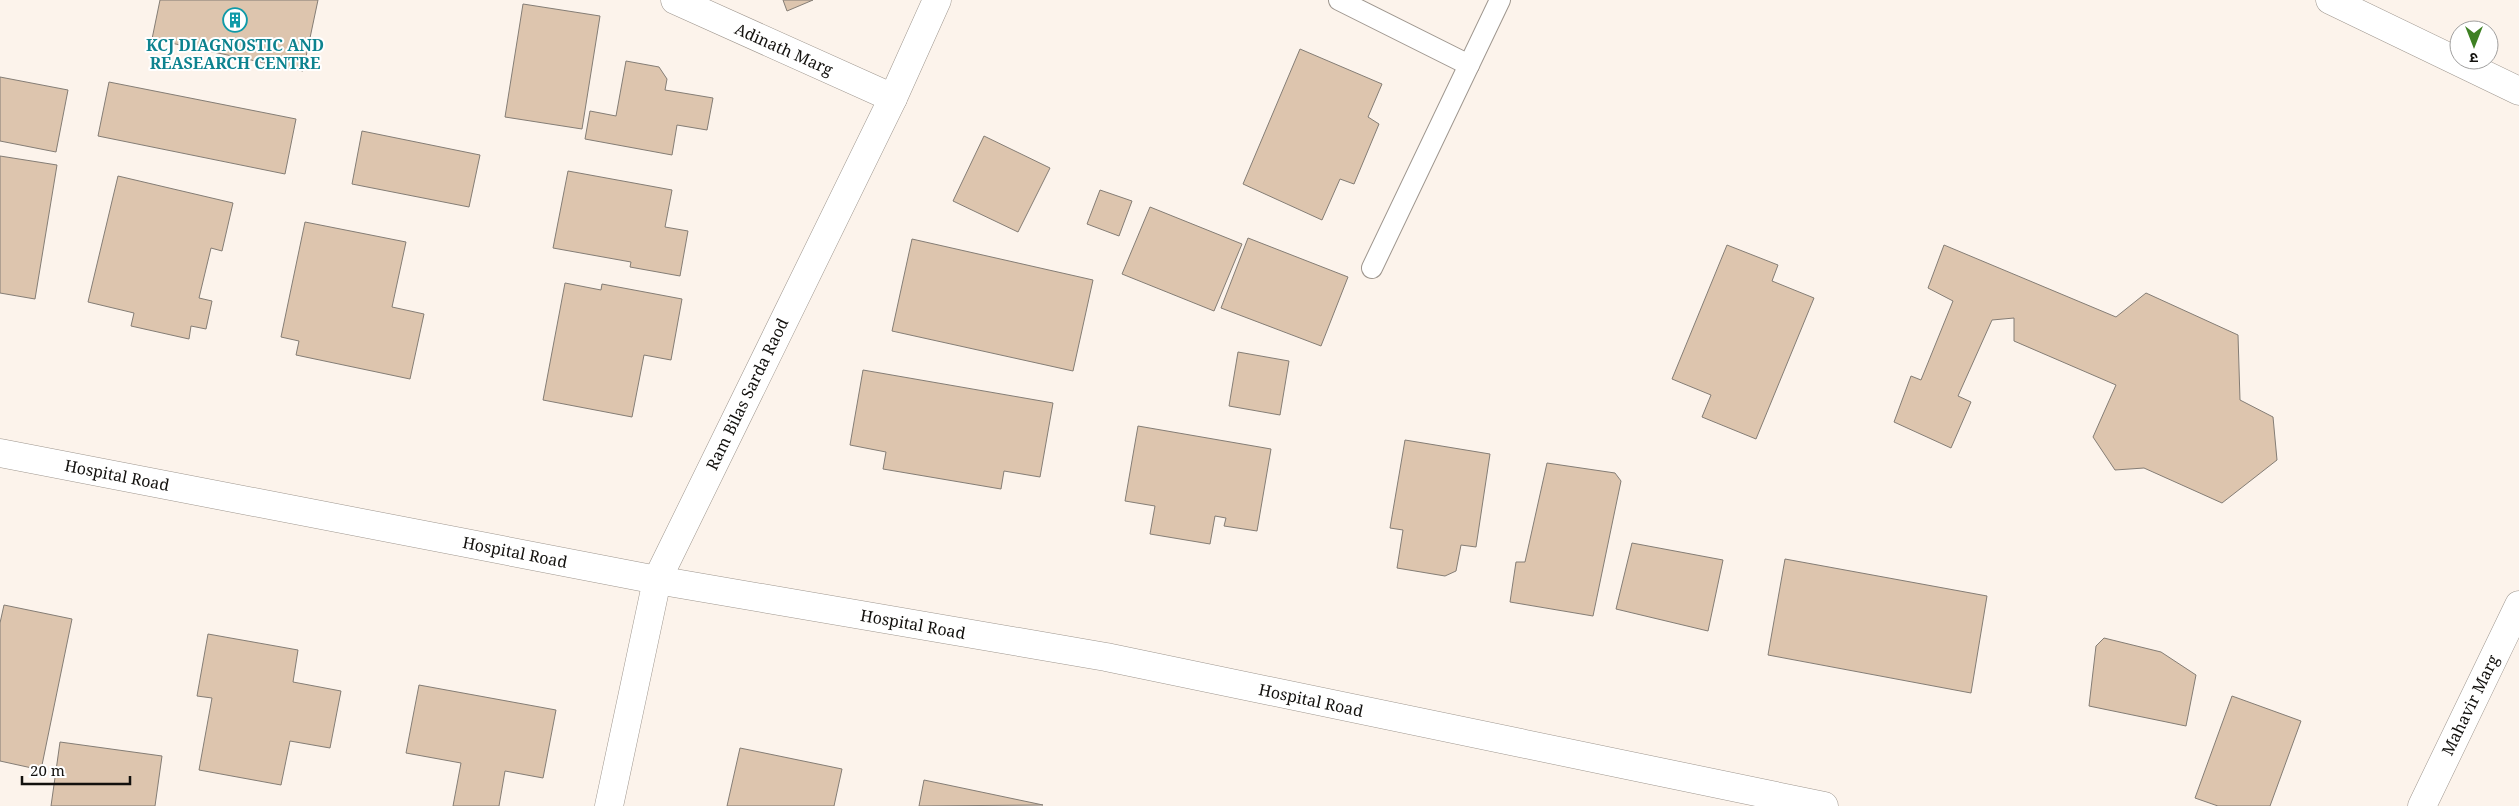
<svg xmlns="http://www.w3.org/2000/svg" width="2519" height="806" font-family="'Noto Serif','Noto Sans Devanagari',serif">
  <rect width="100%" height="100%" fill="#fcf3eb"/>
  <!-- building -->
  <g fill="#ddc5ae" stroke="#847d75">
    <path d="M160 0H318L303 71 152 39Z"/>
    <path d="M783 0H813L787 11Z"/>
    <path d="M523 4 600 16 582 129 505 117Z"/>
    <path d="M1300 49 1382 84 1368 117 1379 124 1354 184 1340 179 1322 220 1243 184Z"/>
    <path d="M626 61 659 67 667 79 665 90 713 98 707 130 677 125 672 155 585 139 590 111 616 116Z"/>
    <path d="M0 77 68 90 56 152 0 141Z"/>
    <path d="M109 82 296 119 285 174 98 136Z"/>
    <path d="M362 131 480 155 469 207 352 184Z"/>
    <path d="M984 136 1050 168 1018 232 953 201Z"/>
    <path d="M0 156 57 165 35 299 0 293Z"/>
    <path d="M568 171 672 190 665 227 688 231 680 276 630 267 631 262 553 248Z"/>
    <path d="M118 176 233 203 222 251 211 248 199 298 212 301 206 329 191 326 189 339 131 326 134 313 88 302Z"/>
    <path d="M1100 190 1132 201 1119 236 1087 224Z"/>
    <path d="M1150 207 1242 244 1214 311 1122 274Z"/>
    <path d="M305 222 406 242 392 307 424 314 410 379 296 355 299 341 281 337Z"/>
    <path d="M1248 238 1348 277 1321 346 1221 308Z"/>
    <path d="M912 239 1093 280 1073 371 892 331Z"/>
    <path d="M1727 245 1778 265 1772 281 1814 298 1756 439 1702 417 1711 395 1672 379Z"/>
    <path d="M1944 245 2116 317 2146 293 2238 335 2240 400 2273 417 2277 460 2222 503 2144 468 2115 470 2093 437 2116 385 2014 341V318L1992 320 1958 396 1971 402 1951 448 1894 422 1911 376 1921 380 1953 301 1928 288Z"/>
    <path d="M565 283 601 290 602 284 682 299 671 360 644 355 632 417 543 400Z"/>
    <path d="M1238 352 1289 361 1280 415 1229 406Z"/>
    <path d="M863 370 1053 403 1040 477 1004 471 1001 489 883 469 886 452 850 445Z"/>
    <path d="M1138 426 1271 449 1257 531 1224 526 1226 518 1215 516 1210 544 1150 534 1155 506 1125 501Z"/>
    <path d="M1405 440 1490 454 1476 547 1461 545 1456 571 1445 576 1397 568 1403 530 1390 528Z"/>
    <path d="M1547 463 1615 473 1621 481 1593 616 1510 602 1516 562H1525Z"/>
    <path d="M1632 543 1723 560 1708 631 1616 609Z"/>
    <path d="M1785 559 1987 596 1971 693 1768 655Z"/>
    <path d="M4 605 72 619 41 770 0 761V623Z"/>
    <path d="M208 634 298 650 293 682 341 691 330 748 290 741 281 785 199 770 212 698 197 696Z"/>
    <path d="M2104 638 2161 652 2196 675 2186 726 2089 706 2096 646Z"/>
    <path d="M419 685 556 710 543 778 505 771 499 806H453L461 763 406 753Z"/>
    <path d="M2232 696 2301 721 2270 806H2218L2195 798Z"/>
    <path d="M60 742 162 756 155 806H51Z"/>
    <path d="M740 748 842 769 834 806H727Z"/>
    <path d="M924 780 1043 805 919 806Z"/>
  </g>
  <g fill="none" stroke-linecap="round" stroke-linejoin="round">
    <!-- lane casing -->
    <g stroke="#9e968e" stroke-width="22">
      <g id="lane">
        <path d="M1339 0 1469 65"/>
        <path d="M1372 268 1500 0"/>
      </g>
    </g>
    <!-- street casing -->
    <g stroke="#9e968e" stroke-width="29">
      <g id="street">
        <path d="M675 0 893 98"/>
        <path d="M609 806 657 580 893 98 937 0"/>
      </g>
    </g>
    <!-- secondary casing -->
    <g stroke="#9e968e" stroke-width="29">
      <g id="secondary">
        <path d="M2330 0 2519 91"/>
        <path d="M0 453 657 580 1106 657 1824 806"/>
        <path d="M2422 806 2519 605"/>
      </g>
    </g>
    <!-- lane -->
    <use href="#lane" stroke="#fff" stroke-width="20"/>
    <!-- street -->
    <use href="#street" stroke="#fff" stroke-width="28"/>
    <!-- secondary -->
    <use href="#secondary" stroke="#fff" stroke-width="28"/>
  </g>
  <!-- icons -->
  <defs>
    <g id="building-ring" transform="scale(1.25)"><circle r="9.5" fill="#fff" stroke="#0f9aa8" stroke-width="1.5"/><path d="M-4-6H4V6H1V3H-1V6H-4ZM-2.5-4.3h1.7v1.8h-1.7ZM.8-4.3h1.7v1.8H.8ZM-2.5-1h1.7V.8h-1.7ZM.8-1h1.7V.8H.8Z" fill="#0f9aa8"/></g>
  </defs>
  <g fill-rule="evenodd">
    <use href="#building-ring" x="235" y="20"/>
  </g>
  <g text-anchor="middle" stroke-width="4" stroke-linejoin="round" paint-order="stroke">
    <!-- culture labels -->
    <g font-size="16" font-weight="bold" fill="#0d838f" stroke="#fff">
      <text x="235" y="51">KCJ DIAGNOSTIC AND<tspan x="235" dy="18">REASEARCH CENTRE</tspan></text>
    </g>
    <!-- street labels -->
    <g font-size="16" fill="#13110e" stroke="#fff">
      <text transform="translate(784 49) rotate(24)" y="6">Adinath Marg</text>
      <text transform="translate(747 394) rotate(-64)" y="6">Ram Bilas Sarda Raod</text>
      <text transform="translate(117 475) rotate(11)" y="6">Hospital Road</text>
      <text transform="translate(515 552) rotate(11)" y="6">Hospital Road</text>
      <text transform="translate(913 624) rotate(10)" y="6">Hospital Road</text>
      <text transform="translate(1311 700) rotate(12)" y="6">Hospital Road</text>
      <text transform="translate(2470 705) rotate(-64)" y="6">Mahavir Marg</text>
    </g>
  </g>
  <!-- north arrow -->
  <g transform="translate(2474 45) rotate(180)"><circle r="24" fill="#ffffff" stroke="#a1a09f"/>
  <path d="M0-4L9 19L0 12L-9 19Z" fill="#3e8023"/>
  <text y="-8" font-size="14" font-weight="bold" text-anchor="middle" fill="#13110e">उ</text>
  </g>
  <!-- scale -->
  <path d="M22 776v8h108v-8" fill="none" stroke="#13110e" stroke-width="2.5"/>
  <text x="30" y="776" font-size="15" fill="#13110e" stroke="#ffffff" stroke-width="4" paint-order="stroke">20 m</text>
</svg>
